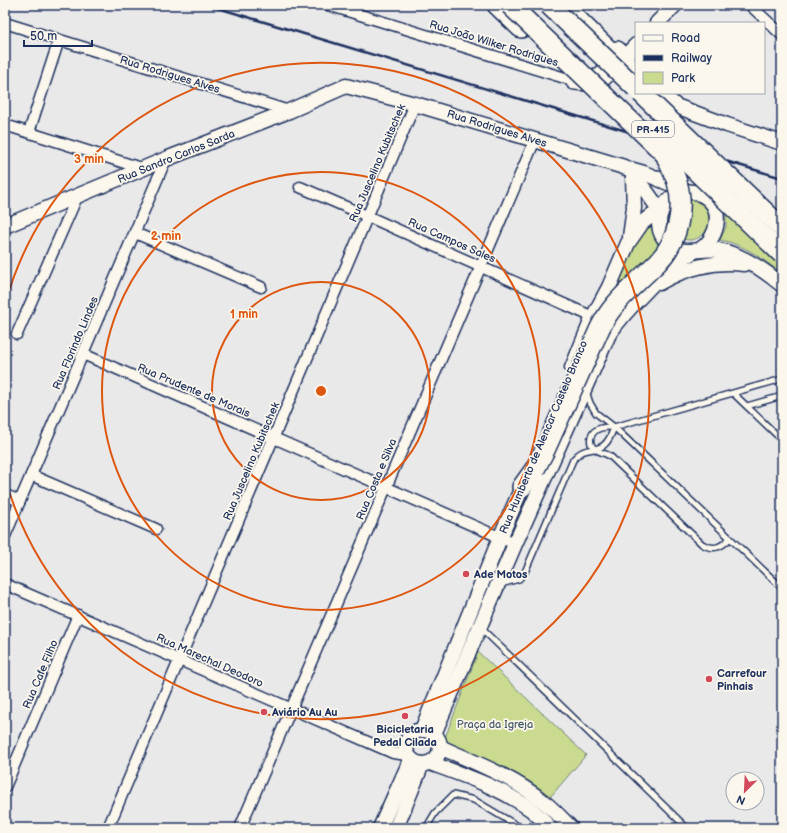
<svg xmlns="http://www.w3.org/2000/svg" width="787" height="833" font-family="'Balsamiq Sans',sans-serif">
  <rect width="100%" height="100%" fill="#e9e9ea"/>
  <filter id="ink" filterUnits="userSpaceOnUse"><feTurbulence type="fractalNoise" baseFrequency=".025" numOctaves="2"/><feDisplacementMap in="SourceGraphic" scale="8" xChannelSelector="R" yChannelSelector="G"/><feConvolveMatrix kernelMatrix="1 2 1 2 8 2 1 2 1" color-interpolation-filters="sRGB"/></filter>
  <g filter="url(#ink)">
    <!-- green -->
    <g fill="#cadb90" stroke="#728577">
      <path d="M688 197C731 206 703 250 682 238 679 237 677 234 675 232 668 225 667 219 670 210Z"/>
      <path d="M726 212 782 225V274C763 259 744 244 720 240L726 227Z"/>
      <path d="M645 226 652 227 655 239 662 249 606 310 634 244Z"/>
      <path d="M478 652 586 755 545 803 443 743Z"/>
    </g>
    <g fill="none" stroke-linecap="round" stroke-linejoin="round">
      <!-- lane casing -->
      <g stroke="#1b2f5e" stroke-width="8">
        <g id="lane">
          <path d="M586 391 590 403 596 413 614 427 634 446 782 588"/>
          <path d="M734 394 782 440"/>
          <path d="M747 406 782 396"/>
          <path d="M730 538C722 547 714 551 702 544L610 456C605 453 597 452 593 447 590 444 590 441 591 437 594 427 605 427 614 427L782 379"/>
          <path d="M501 584 519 579 525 572 573 460C589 439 603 462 614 427"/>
          <path d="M481 628 687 828"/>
          <path d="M426 828 435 813 453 795 474 800 521 828"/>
        </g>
      </g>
      <!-- street casing -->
      <g stroke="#1b2f5e" stroke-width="13">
        <g id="street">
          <path d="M328 5 578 82"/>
          <path d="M569 5 619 54"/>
          <path d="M750 5 782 35"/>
          <path d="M5 23 289 111"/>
          <path d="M5 125 144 169"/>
          <path d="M29 132 59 40"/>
          <path d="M300 187 367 216 593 317"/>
          <path d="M135 233 261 287"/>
          <path d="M17 334 77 197"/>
          <path d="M83 354 515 544"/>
          <path d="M31 475 156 529"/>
          <path d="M5 495 20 501"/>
          <path d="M5 536 166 159"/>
          <path d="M5 584 393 753 407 755"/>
          <path d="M5 787 78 615"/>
          <path d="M108 828 415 104"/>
          <path d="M240 828 535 140"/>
        </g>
      </g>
      <!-- secondary casing -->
      <g stroke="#1b2f5e" stroke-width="17">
        <g id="secondary">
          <path d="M657 23 675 5"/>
          <path d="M636 45 624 58 636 70"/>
          <path d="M661 93 676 106 727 125 782 143"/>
          <path d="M626 168 644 173 685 190"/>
          <path d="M5 226 166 159 289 111 346 86 415 104 624 167"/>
          <path d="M630 237 634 208 633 176"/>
          <path d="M699 250C720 238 725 204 700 194 670 181 645 222 668 243 684 258 699 247 718 250 741 254 764 270 782 285"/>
          <path d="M659 283C684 268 716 260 744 264"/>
          <path d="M572 368 593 317 609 287 628 243 642 223 652 215 661 212 646 191 633 176"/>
          <circle cx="423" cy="747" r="17"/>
          <path d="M422 730 500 538 526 478"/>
          <path d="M434 734 515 544 609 334C620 318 632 305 646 291 660 276 674 262 693 252"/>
          <path d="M440 747C476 763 513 777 544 802 554 810 562 819 571 828"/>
          <path d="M430 763C466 776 502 788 533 811 539 816 545 822 550 828"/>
          <path d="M380 828 411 759"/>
          <path d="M396 828 422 764"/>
        </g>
      </g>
      <!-- highway casing -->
      <g stroke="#1b2f5e" stroke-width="22">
        <g id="highway">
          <path d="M497 5 521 28"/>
          <path d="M575 80 587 81 601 78 618 61 619 57 617 51"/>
          <path d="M522 487 535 469"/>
        </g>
      </g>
      <!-- lane -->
      <use href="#lane" stroke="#fbf7ec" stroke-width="5"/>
      <!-- street -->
      <use href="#street" stroke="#fbf7ec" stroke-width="10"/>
      <!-- secondary -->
      <use href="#secondary" stroke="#fbf7ec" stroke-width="14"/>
      <!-- highway -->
      <use href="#highway" stroke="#fbf7ec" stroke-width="19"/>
      <!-- rail -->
      <path stroke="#1b2f5e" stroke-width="2.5" d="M208 5 782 178"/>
      <!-- highway-bridge casing -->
      <g stroke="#1b2f5e" stroke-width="22" stroke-linecap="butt">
        <g id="highway-bridge">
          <path d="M510 5 665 154C669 163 674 173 677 182 685 209 678 241 658 262 644 276 628 289 615 305 609 312 604 320 600 328L545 450 535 469"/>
          <path d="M549 5 636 88"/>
          <path d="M641 93 782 228"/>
          <path d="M663 139 782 254"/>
        </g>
      </g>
      <!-- highway-bridge -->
      <use href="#highway-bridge" stroke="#fbf7ec" stroke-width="19"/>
    </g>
  </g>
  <!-- distance rings -->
  <g fill="none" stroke="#de5710" stroke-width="2">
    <circle cx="321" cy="391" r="109"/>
    <circle cx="321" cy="391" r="219"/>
    <path d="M6 301A328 328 0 1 1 6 481"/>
  </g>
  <!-- markers -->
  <g fill="#d1495b" stroke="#fbf7ec" stroke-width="1.5">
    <circle cx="466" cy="574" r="4"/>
    <circle cx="709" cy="679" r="4"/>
    <circle cx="264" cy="712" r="4"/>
    <circle cx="405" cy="716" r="4"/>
  </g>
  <g text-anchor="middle" stroke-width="3.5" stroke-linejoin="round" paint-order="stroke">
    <!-- shield labels -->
    <rect fill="#fbf7ec" stroke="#5e6b89" stroke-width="1" x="632" y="121" width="42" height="16" rx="3"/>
    <g font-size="10" font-weight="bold" fill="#1b2f5e">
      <text x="653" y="133">PR-415</text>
    </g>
    <!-- street labels -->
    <g font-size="11" fill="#1b2f5e" stroke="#fbf7ec">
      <text transform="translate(494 43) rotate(17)" y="4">Rua João Wilker Rodrigues</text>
      <text transform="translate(170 74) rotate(17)" y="4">Rua Rodrigues Alves</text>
      <text transform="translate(497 128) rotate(17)" y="4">Rua Rodrigues Alves</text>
      <text transform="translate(176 156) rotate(-22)" y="4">Rua Sandro Carlos Sarda</text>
      <text transform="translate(377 163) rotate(-67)" y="4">Rua Juscelino Kubitschek</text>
      <text transform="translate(452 240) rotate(24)" y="4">Rua Campos Sales</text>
      <text transform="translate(75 343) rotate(-67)" y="4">Rua Florindo Lindes</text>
      <text transform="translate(194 390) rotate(23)" y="4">Rua Prudente de Morais</text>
      <text transform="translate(543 437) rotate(-67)" y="4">Rua Humberto de Alencar Castelo Branco</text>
      <text transform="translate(251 461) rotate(-67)" y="4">Rua Juscelino Kubitschek</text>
      <text transform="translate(376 479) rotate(-67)" y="4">Rua Costa e Silva</text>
      <text transform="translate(210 660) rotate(24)" y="4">Rua Marechal Deodoro</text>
      <text transform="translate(40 674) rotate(-67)" y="4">Rua Cafe Filho</text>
    </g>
    <!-- poi labels -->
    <g font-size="11" font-weight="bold" fill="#1b2f5e" stroke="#fbf7ec" text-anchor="start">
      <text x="474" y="578">Ade Motos</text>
      <text x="717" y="677">Carrefour<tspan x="717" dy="13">Pinhais</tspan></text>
      <text x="272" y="716">Aviário Au Au</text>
      <text x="405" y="733" text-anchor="middle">Bicicletaria<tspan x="405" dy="13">Pedal Cilada</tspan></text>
    </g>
    <!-- park labels -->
    <g font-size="11" fill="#475a6a" stroke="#fbf7ec">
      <text x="495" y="728">Praça da Igreja</text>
    </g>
  </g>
  <circle cx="321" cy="391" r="6" fill="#de5710" stroke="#fbf7ec" stroke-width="2"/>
  <g font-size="12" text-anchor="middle" font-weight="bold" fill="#de5710" stroke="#fbf7ec" stroke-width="3.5" stroke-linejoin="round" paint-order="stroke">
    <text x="89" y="163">3 min</text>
    <text x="166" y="240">2 min</text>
    <text x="244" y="318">1 min</text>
  </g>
  <!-- margin -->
  <rect width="787" height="833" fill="none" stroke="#fbf7ec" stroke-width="20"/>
  <rect x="10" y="10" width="767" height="813" fill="none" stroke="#1b2f5e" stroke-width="1.5" filter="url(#ink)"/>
  <!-- legend -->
  <rect x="635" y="22" width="130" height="72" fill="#fbf7ec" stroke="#a1a7b3"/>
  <rect x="643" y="35" width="20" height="6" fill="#fbf7ec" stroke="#a1a7b3"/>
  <text x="671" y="42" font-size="12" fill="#1b2f5e">Road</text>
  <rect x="643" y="55" width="20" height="6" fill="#1b2f5e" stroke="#a1a7b3"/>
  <text x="671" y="62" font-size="12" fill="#1b2f5e">Railway</text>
  <rect x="643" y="72" width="20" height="12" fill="#cadb90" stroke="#a1a7b3"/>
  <text x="671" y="82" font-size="12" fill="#1b2f5e">Park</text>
  <!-- north arrow -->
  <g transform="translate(745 791) rotate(204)"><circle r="19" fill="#fbf7ec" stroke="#a1a7b3"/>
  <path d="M0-3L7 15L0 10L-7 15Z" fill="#d1495b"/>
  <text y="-6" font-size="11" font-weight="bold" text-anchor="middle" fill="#1b2f5e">N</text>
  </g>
  <!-- scale -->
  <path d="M24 40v6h68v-6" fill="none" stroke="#1b2f5e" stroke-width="2"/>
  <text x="30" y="40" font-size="12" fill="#1b2f5e" stroke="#fbf7ec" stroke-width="3" paint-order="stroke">50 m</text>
</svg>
